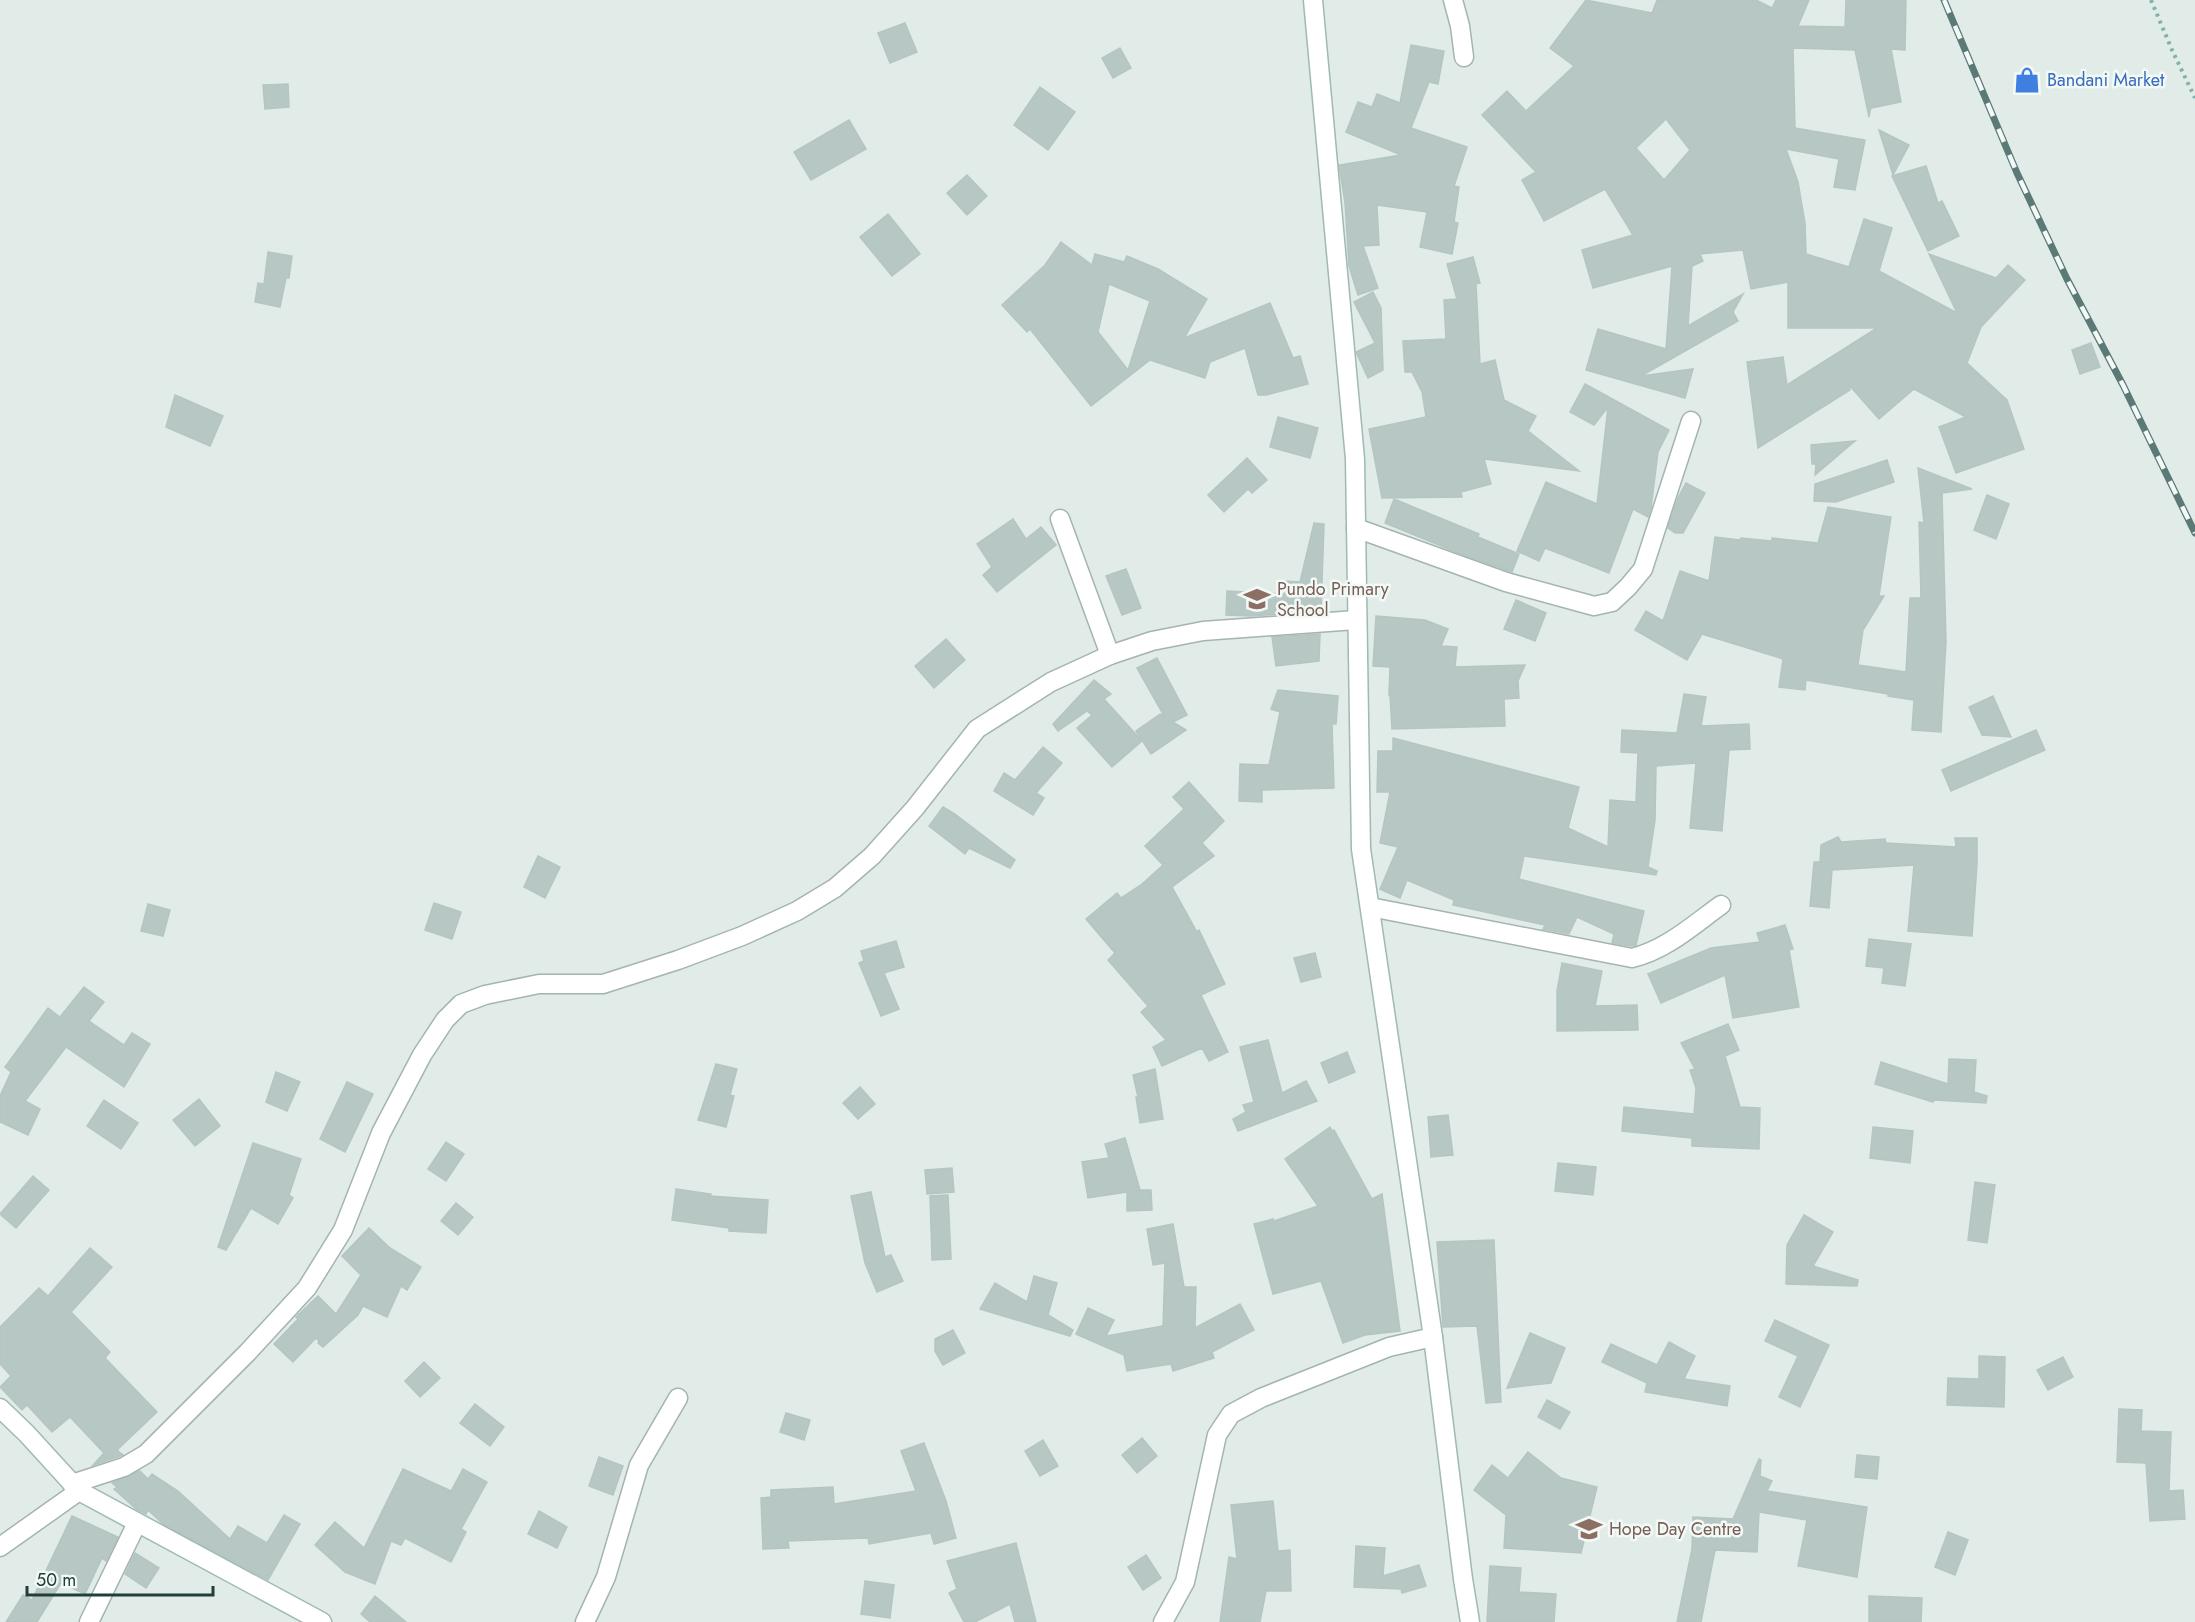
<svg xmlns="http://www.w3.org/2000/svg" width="2195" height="1622" font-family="Jost,sans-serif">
  <rect width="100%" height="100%" fill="#e1ece9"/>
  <!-- building -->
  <g fill="#b7c7c3" stroke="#b4c6c2" stroke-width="1.5" fill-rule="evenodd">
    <path d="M1586 0 1652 13 1657 0H1756L1772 8 1776 0H1809L1798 26 1845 27 1846 0H1906L1905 50 1891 49 1901 102 1872 108 1871 106 1869 117 1855 50 1793 48 1795 128 1865 140 1855 190 1834 187 1839 159 1786 149 1798 182 1805 223 1806 254 1849 267 1864 219 1892 228 1879 271 1957 313 1929 254 1996 278 2008 265 2025 280 1981 327 1967 363 2007 400 2024 449 1956 473 1939 427 1966 417 1914 389 1879 419 1849 385 1850 390 1758 448 1747 362 1783 357 1787 385 1877 328H1788V282L1751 289 1743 250 1700 254 1703 261 1692 266 1688 326 1743 294 1733 312 1738 321 1641 376 1693 369 1685 398 1586 370 1598 329 1666 349 1672 266 1593 288 1582 250 1633 235 1605 189 1544 221 1522 180 1536 172 1482 115 1507 91 1526 111 1574 66 1550 48ZM1666 119 1690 150 1664 180 1636 148Z"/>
    <path d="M905 23 917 52 890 63 878 33Z"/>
    <path d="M1411 45 1444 51 1438 84 1429 82 1411 128 1467 147 1454 186 1459 187 1454 222 1458 223 1452 254 1420 247 1427 212 1377 205 1379 245 1363 246 1378 288 1358 295 1349 266 1345 203 1339 165 1401 155 1346 132 1358 102 1372 107 1377 94 1400 103Z"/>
    <path d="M1120 48 1131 68 1113 78 1102 58Z"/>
    <path d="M288 84 289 107 265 109 263 85Z"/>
    <path d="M1040 87 1075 112 1048 150 1014 125Z"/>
    <path d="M849 120 866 149 811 180 794 152Z"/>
    <path d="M1879 130 1909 145 1893 175Z"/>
    <path d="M1926 166 1938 203 1942 201 1959 236 1928 251 1892 176Z"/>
    <path d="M967 175 987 196 967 215 947 193Z"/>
    <path d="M888 214 920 254 892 276 860 237Z"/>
    <path d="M1061 242 1092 265 1095 254 1124 262 1127 256 1158 269 1207 299 1184 338 1270 303 1293 358 1300 356 1308 384 1266 395H1258L1245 348 1210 362 1205 378 1150 360 1091 406 1030 329 1027 332 1002 305 1045 265ZM1109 284 1150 301 1128 370 1098 332Z"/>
    <path d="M268 252 292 256 289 278H286L280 307 255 302 258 283 264 284Z"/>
    <path d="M1473 257 1480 283 1476 284 1480 364 1495 360 1504 400 1536 416 1528 431 1579 471 1484 459 1491 484 1461 492 1462 497 1382 498 1369 429 1426 417 1422 392 1412 372H1405L1403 341 1446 339 1444 300 1457 299 1447 264Z"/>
    <path d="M1373 292 1381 308 1383 370 1368 378 1356 352 1375 343 1354 302Z"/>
    <path d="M2091 343 2100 367 2080 374 2072 350Z"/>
    <path d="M1585 384 1669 430 1658 452 1651 508 1648 517 1633 509 1609 573 1545 548 1539 561 1517 551 1546 482 1597 504 1608 407 1594 425 1570 412Z"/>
    <path d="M175 395 223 416 210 446 166 427Z"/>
    <path d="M1278 417 1318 428 1310 458 1270 447Z"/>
    <path d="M1855 441 1815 475 1816 464H1812L1811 445Z"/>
    <path d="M1247 458 1267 480 1252 493 1248 489 1224 512 1208 495Z"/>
    <path d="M1887 460 1894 482 1836 502 1814 501 1815 484Z"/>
    <path d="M1918 468 1972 489 1942 493 1946 641 1941 732 1912 730 1914 700 1888 696V694L1806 680 1805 690 1779 687 1783 659 1702 634 1687 660 1635 630 1646 611 1663 621 1680 571 1709 581 1715 537 1740 540 1741 538 1772 541V538L1818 543 1828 507 1891 517 1879 596H1884L1863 630 1858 665 1906 672 1910 598H1921L1919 522 1924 523Z"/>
    <path d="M1686 483 1705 493 1683 533H1675L1668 528 1678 498Z"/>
    <path d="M1987 495 2009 504 1996 539 1974 530Z"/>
    <path d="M1394 499 1479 534 1478 537 1519 554 1512 572 1456 552 1385 523Z"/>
    <path d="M1013 519 1026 539 1041 527 1056 545 997 592 983 575 992 567 977 544Z"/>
    <path d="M1314 523 1324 524 1321 611 1251 616 1226 615 1227 591 1285 594 1286 581 1300 582Z"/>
    <path d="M1126 569 1141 608 1122 615 1106 576Z"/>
    <path d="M1516 600 1546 613 1535 641 1504 629Z"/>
    <path d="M1376 616 1425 620 1448 629 1441 646 1457 647 1455 667 1525 665 1518 681 1519 698 1504 699 1505 726 1392 729 1390 695H1389L1390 667 1373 666Z"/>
    <path d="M1320 634 1319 661 1276 666 1272 637Z"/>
    <path d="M946 639 965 660 934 688 915 666Z"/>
    <path d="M1157 658 1187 715 1173 722 1186 730 1151 754 1136 731 1160 714 1164 716 1137 668Z"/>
    <path d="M1094 680 1111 694 1104 699 1142 741 1112 767 1077 728 1092 715 1087 711 1058 731 1053 724Z"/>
    <path d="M1278 690 1338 696 1336 724H1332L1334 788 1262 790V802L1239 801 1240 764 1269 765 1280 712 1271 709Z"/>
    <path d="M1684 694 1706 697 1701 726 1749 724 1750 749 1729 750 1722 831 1690 828 1696 763 1656 766 1655 820 1648 867 1657 871 1656 875 1524 856 1519 879 1644 911 1636 945 1631 946 1612 943 1614 934 1577 917 1569 934 1543 929 1545 925 1453 905 1454 900 1407 880 1400 898 1380 889 1398 847 1380 843 1390 792H1377L1378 751H1393V738L1579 787 1568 828 1608 847 1610 800 1636 802 1638 753 1621 752 1622 730 1677 733Z"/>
    <path d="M1993 696 2011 737 1982 735 1969 707Z"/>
    <path d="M2036 730 2045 750 1951 791 1942 770Z"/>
    <path d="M1043 747 1062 763 1036 793 1044 798 1033 815 994 791 1004 773 1015 780Z"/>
    <path d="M1189 782 1224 821 1202 843 1214 856 1172 887 1197 932 1199 930 1225 984 1201 995 1228 1052 1209 1061 1202 1048 1162 1066 1153 1047 1166 1040 1141 1012 1148 1006 1108 960 1115 953 1086 919 1117 893 1121 898 1142 884 1163 865 1145 846 1184 809 1173 797Z"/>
    <path d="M943 807 955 814 1015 860 1010 868 969 848 965 854 929 826Z"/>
    <path d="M1838 837 1841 842 1885 839 1886 843 1956 847 1955 838H1977V864L1972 936 1908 931 1914 865 1832 870 1829 908 1810 906 1814 862H1820L1821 845Z"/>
    <path d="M538 856 560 867 545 898 524 887Z"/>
    <path d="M434 903 461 912 452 939 425 930Z"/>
    <path d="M148 904 170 910 163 936 141 931Z"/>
    <path d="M1785 925 1793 949 1789 950 1799 1007 1733 1018 1725 975 1661 1003 1648 974 1711 948 1760 942 1757 933Z"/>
    <path d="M1869 939 1911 944 1905 986 1882 983 1884 968 1866 966Z"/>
    <path d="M896 941 904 967 884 973 899 1009 881 1016 859 963 864 961 861 951Z"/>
    <path d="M1315 953 1321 977 1301 982 1294 958Z"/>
    <path d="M1562 963 1602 971 1595 1006 1637 1005 1638 1030 1557 1031V991Z"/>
    <path d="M84 987 104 1002 89 1021 124 1045 132 1033 150 1044 124 1087 66 1047 25 1101 40 1109 28 1135 0 1122V1096L11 1072 5 1067 48 1008 60 1017Z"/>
    <path d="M1728 1024 1739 1050 1725 1056 1740 1107 1760 1108 1759 1149 1692 1146V1138L1622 1131 1624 1107 1694 1114 1696 1088 1690 1070 1695 1069 1681 1043Z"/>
    <path d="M1268 1040 1282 1093 1306 1081 1317 1101 1238 1131 1233 1119 1246 1112 1243 1105 1254 1102 1240 1047Z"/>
    <path d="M1347 1052 1355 1072 1329 1083 1321 1063Z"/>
    <path d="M1949 1059 1976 1060 1974 1092 1987 1096 1986 1103 1934 1100 1933 1102 1875 1084 1881 1062 1948 1084Z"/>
    <path d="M716 1064 737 1069 730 1095 734 1096 726 1127 698 1120Z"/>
    <path d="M1155 1069 1163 1119 1140 1123 1136 1097H1138L1133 1075Z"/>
    <path d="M276 1072 300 1082 287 1111 266 1102Z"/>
    <path d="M347 1082 373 1094 345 1152 320 1139Z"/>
    <path d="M860 1087 875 1104 858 1119 843 1103Z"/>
    <path d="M199 1099 220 1126 195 1146 173 1120Z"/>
    <path d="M104 1100 138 1123 121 1149 87 1126Z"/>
    <path d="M1448 1115 1453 1155 1431 1157 1428 1117Z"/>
    <path d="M1330 1127 1332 1131 1334 1130 1372 1199 1382 1194 1400 1331 1365 1335 1343 1343 1321 1281 1273 1294 1254 1224 1273 1219 1274 1221 1318 1206 1285 1159Z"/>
    <path d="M1873 1127 1913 1131 1910 1163 1870 1158Z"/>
    <path d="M1125 1138 1140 1190H1151L1152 1210 1127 1211V1192L1088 1198 1082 1162 1109 1158 1105 1144Z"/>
    <path d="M446 1142 464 1154 446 1181 428 1169Z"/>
    <path d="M253 1143 301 1159 289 1195 293 1198 278 1224 251 1208 226 1250 218 1247Z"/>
    <path d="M1558 1163 1596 1167 1593 1195 1555 1191Z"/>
    <path d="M952 1168 954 1192 927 1194 925 1170Z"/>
    <path d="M33 1176 49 1190 16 1228 0 1214Z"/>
    <path d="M1975 1182 1995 1185 1987 1243 1968 1240Z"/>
    <path d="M676 1189 711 1194 710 1196 768 1200 766 1233 729 1231V1228L672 1220Z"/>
    <path d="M871 1192 885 1257 891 1255 903 1281 877 1292 865 1263 851 1196Z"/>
    <path d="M948 1195 951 1259 932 1260 930 1196Z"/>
    <path d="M456 1203 473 1217 458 1235 441 1221Z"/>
    <path d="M1804 1215 1833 1232 1813 1266 1858 1280 1857 1286 1786 1284 1787 1245Z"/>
    <path d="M1173 1224 1184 1287H1196L1195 1328 1240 1304 1254 1330 1212 1352 1214 1358 1173 1371 1171 1364 1127 1371 1124 1355 1076 1334 1088 1308 1114 1320 1106 1336 1163 1326 1165 1263 1153 1265 1147 1229Z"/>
    <path d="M369 1228 390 1248 421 1267 407 1290 401 1286 387 1317 363 1306 358 1315 323 1347 318 1343 319 1341 316 1338 293 1362 274 1344 298 1319 296 1317 318 1296 336 1314 361 1275 342 1256Z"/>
    <path d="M1494 1240 1501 1402 1486 1403 1477 1326 1443 1327 1437 1242Z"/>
    <path d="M90 1248 112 1267 71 1312 110 1352 105 1358 157 1412 117 1450 123 1455 93 1465 104 1453 70 1417 52 1432 27 1405 22 1410 0 1387 11 1376 0 1364V1327L39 1288 48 1296Z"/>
    <path d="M1034 1276 1057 1283 1048 1315 1073 1330 1070 1336 980 1309 995 1283 1027 1302Z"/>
    <path d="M1775 1320 1829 1345 1800 1407 1779 1397 1798 1356 1765 1341Z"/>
    <path d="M953 1330 965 1353 943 1365 935 1351V1339Z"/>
    <path d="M1530 1333 1565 1348 1551 1383 1507 1388Z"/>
    <path d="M1669 1342 1695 1356 1684 1379 1730 1386 1727 1406 1645 1392 1647 1383 1602 1362 1611 1344 1657 1365Z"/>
    <path d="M1979 1356 2005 1357 2004 1407 1947 1405 1948 1378 1979 1379Z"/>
    <path d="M2063 1357 2073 1377 2048 1390 2037 1370Z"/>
    <path d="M424 1362 440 1378 420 1397 405 1381Z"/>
    <path d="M1547 1400 1570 1412 1560 1429 1538 1417Z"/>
    <path d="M475 1404 504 1427 490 1446 460 1423Z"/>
    <path d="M2119 1409 2142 1410 2141 1431 2171 1432 2169 1491 2183 1490 2185 1519 2150 1521 2146 1463 2117 1462Z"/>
    <path d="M786 1413 810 1420 804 1440 780 1432Z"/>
    <path d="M1142 1438 1157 1456 1137 1473 1122 1455Z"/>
    <path d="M1043 1440 1058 1466 1040 1476 1025 1451Z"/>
    <path d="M924 1443 946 1501 956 1538 934 1544 931 1533 869 1544 868 1538 788 1541 789 1548 763 1549 761 1498 771 1497V1490L833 1487 834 1504 916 1491 901 1451Z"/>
    <path d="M1528 1452 1561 1478 1597 1487 1581 1553 1504 1548 1506 1515 1474 1490 1492 1465 1508 1478Z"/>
    <path d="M1857 1455 1879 1457 1877 1479 1855 1477Z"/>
    <path d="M599 1457 623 1466 613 1495 589 1486Z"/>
    <path d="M1759 1459 1761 1460 1760 1476 1772 1481 1767 1491 1867 1507 1857 1577 1798 1566 1807 1520 1759 1512 1757 1552 1715 1550 1701 1622H1677L1692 1549 1693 1517 1733 1519Z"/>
    <path d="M403 1469 451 1491 463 1469 487 1482 461 1529 466 1532 451 1562 405 1538 401 1545 391 1541 375 1584 345 1572 315 1545 335 1522 364 1548Z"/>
    <path d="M140 1471 148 1479 152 1474 178 1491 230 1539 238 1526 267 1543 284 1515 300 1524 268 1580 163 1524 148 1510 146 1514 136 1509 114 1489 117 1487 112 1483Z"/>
    <path d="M1273 1501 1278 1551 1290 1550 1291 1591H1266L1260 1622H1220L1229 1557 1237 1559 1231 1505Z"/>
    <path d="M539 1511 567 1527 557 1548 528 1534Z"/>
    <path d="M72 1516 118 1537 106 1561 102 1558 85 1594 61 1583 37 1622H6L23 1595 32 1600Z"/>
    <path d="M1948 1532 1968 1540 1955 1575 1935 1567Z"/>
    <path d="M1016 1543 1036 1622H1015L1010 1604 975 1622H964L949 1593 957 1589 947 1561Z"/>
    <path d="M1356 1546 1385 1548 1383 1576 1419 1565 1426 1586 1402 1593 1401 1589 1354 1587Z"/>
    <path d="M135 1553 159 1568 146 1588 125 1574Z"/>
    <path d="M1146 1555 1161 1578 1143 1590 1128 1567Z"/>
    <path d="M1490 1566 1521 1568 1519 1592 1556 1594 1554 1622H1487Z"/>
    <path d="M865 1581 894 1585 890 1618 861 1614Z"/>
    <path d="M375 1596 406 1622H370L361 1614Z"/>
    <path d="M1869 1596 1922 1598 1921 1622H1869Z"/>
  </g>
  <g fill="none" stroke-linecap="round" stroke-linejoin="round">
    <!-- street casing -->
    <g stroke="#a4b4b1" stroke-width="21">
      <g id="street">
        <path d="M1453 0 1460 26 1464 57"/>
        <path d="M1060 519 1110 655"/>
        <path d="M1356 528 1506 582 1594 606 1612 602 1628 587 1643 569 1691 421"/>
        <path d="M1370 907 1632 958C1666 950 1693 925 1721 905"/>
        <path d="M72 1484 124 1467 146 1454 248 1352 307 1288 343 1230 381 1133 422 1055 445 1020 461 1004 485 995 539 984H603L678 960 742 936 797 911 835 888 872 856 915 808 977 729 1051 682 1110 655 1152 641 1203 631 1356 620"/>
        <path d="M0 1547 79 1491"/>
        <path d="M89 1622 137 1523"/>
        <path d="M585 1622 606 1577 639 1465 678 1398"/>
        <path d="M1163 1622 1185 1582 1217 1435 1231 1414 1261 1398 1389 1347 1433 1337"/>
      </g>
    </g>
    <!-- secondary casing -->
    <g stroke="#9fb9b4" stroke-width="21">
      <g id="secondary">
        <path d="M1313 0 1355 459 1361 849 1433 1337 1463 1579 1470 1622"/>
        <path d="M0 1408 27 1434 79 1491 322 1622"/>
      </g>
    </g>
    <!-- path -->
    <path stroke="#81b1aa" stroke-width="4" stroke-dasharray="3 4.5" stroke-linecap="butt" d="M2151 0 2172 50 2195 98"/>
    <!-- street -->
    <use href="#street" stroke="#fff" stroke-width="18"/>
    <!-- secondary -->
    <use href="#secondary" stroke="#fff" stroke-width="18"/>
    <!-- rail casing -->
    <g stroke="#5b7976" stroke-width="7">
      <path id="rail" d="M1944 0 2017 173 2067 279 2123 385 2195 533"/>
    </g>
    <!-- rail -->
    <use href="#rail" stroke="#f2f9f6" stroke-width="4.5" stroke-dasharray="14" stroke-linecap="butt"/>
  </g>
  <!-- icons -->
  <defs>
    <g id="shop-bare" transform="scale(2.07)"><path d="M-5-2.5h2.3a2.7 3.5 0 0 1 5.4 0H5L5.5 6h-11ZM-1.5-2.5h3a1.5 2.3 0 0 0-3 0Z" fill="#3f7fe0" stroke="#f2f9f6" stroke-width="2.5" paint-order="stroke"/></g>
    <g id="school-bare" transform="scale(2.07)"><path d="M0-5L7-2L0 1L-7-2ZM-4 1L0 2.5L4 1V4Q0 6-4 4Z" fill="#8d6e63" stroke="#f2f9f6" stroke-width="2.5" paint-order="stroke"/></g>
  </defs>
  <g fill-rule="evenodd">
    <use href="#shop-bare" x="2027" y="80"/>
    <use href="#school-bare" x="1257" y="599"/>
    <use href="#school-bare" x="1589" y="1529"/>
  </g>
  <g text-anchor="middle" stroke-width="5" stroke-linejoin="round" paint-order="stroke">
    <!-- shop labels -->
    <g font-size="18" fill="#366cbe" stroke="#f2f9f6" text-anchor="start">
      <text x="2047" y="86">Bandani Market</text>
    </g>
    <!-- education labels -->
    <g font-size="18" fill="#785e54" stroke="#f2f9f6" text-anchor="start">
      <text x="1277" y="595">Pundo Primary<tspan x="1277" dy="21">School</tspan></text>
      <text x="1609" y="1535">Hope Day Centre</text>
    </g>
  </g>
  <!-- scale -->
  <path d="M27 1586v9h186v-9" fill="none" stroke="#213e3b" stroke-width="3"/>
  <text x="36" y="1586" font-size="18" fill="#213e3b" stroke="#f2f9f6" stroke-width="4.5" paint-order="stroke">50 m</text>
</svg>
